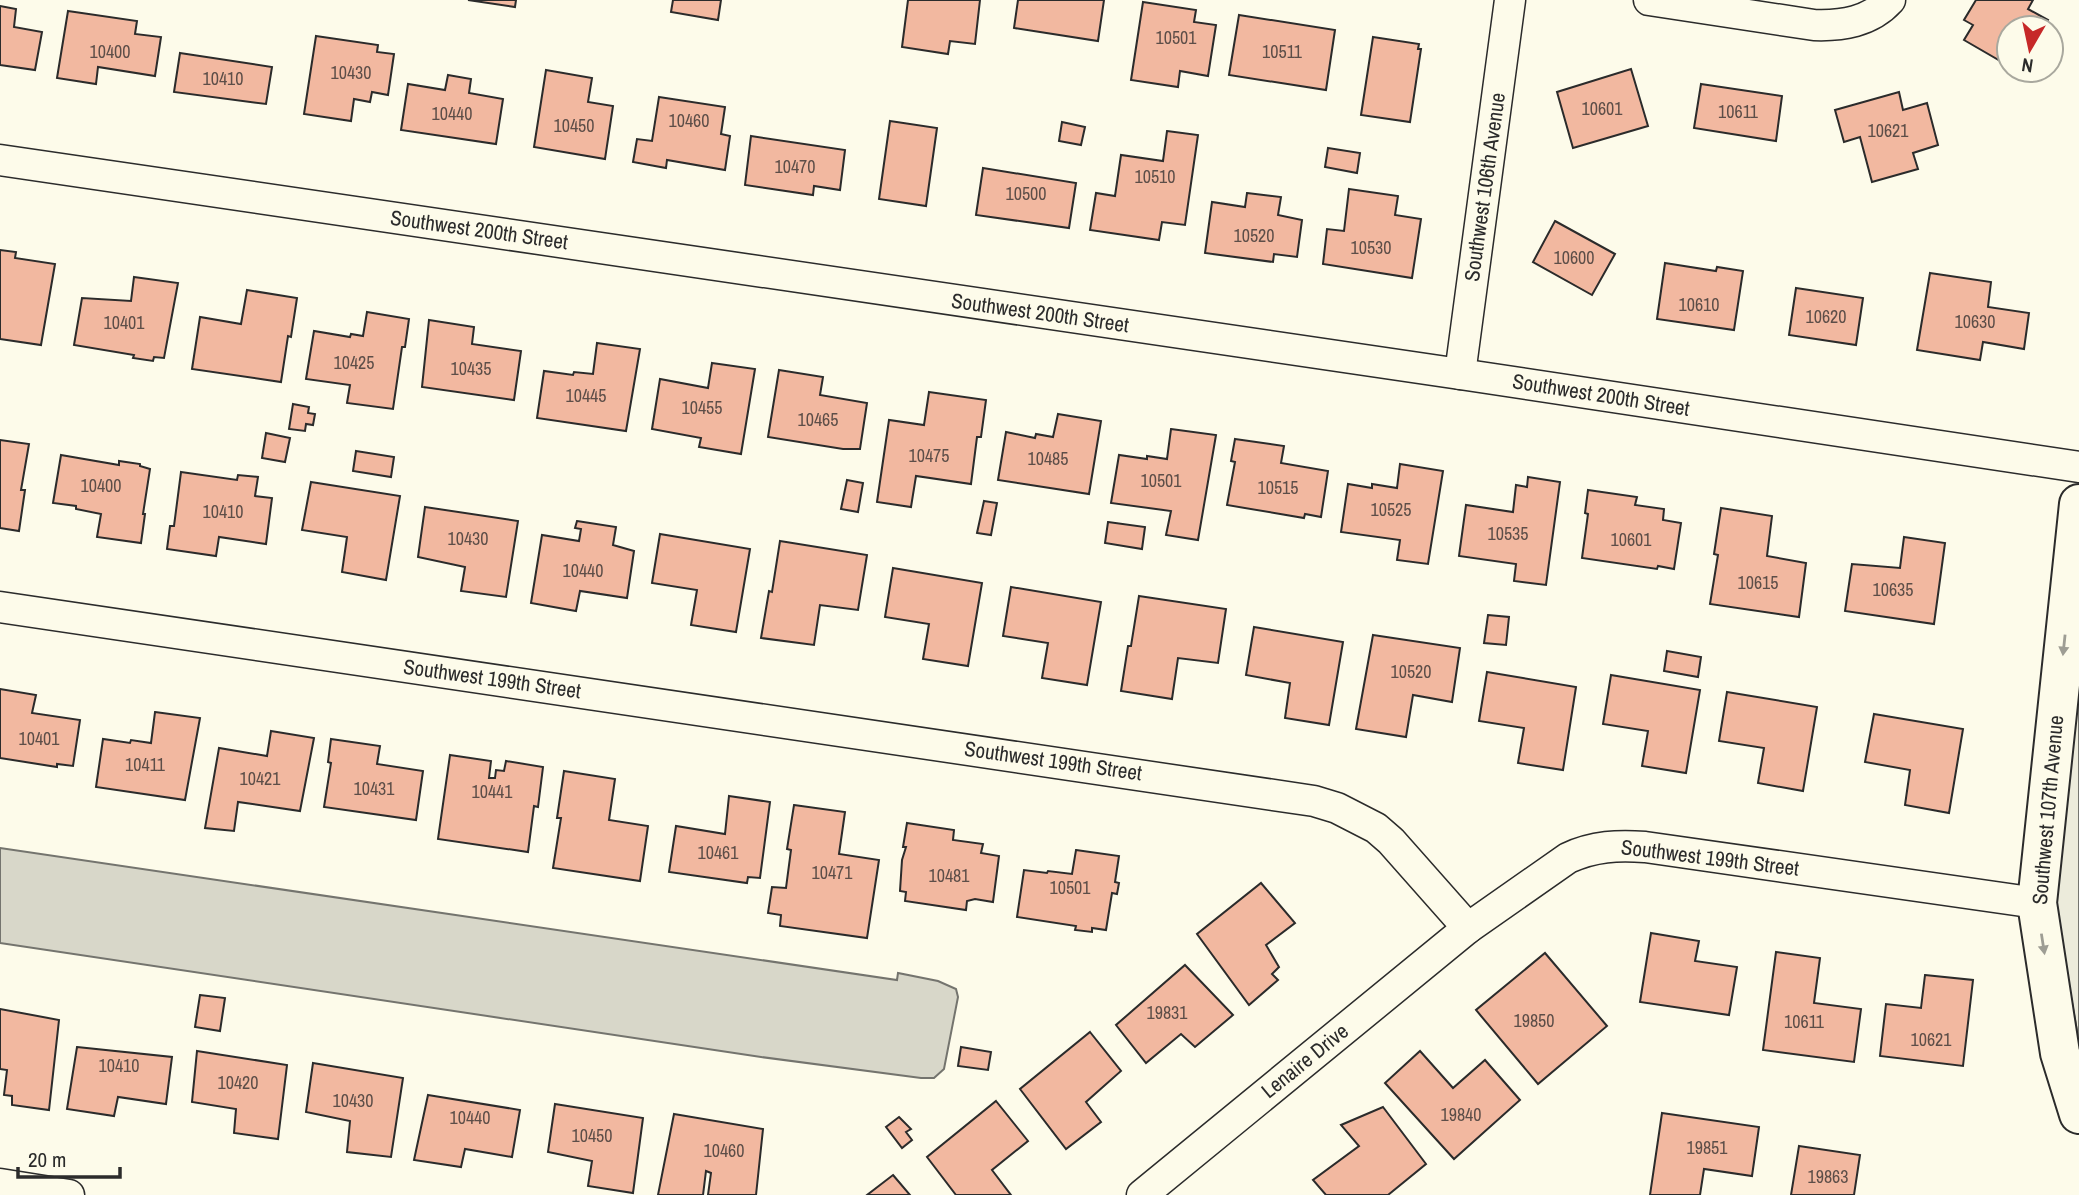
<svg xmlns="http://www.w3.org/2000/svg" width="2079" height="1195" font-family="'Archivo Narrow',sans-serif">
  <rect width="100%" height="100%" fill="#fdfbea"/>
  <!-- green -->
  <path fill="#ecebdb" stroke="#74746e" stroke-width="2" d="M2079 651V1042L2058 924 2055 867Z"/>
  <!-- water -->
  <path fill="#d8d7c9" stroke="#74746e" stroke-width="2" d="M0 848 897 980 898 973 938 981 956 989 958 997 944 1069 934 1078H921L761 1057 0 943Z"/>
  <!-- building -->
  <g fill="#f2b8a0" stroke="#2b2b2b" stroke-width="2">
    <path d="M468 0H516L515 7Z"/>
    <path d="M673 0H721L718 20 671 12Z"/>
    <path d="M908 0H980L975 44 950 41 948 54 902 47Z"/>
    <path d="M1018 0H1104L1098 41 1014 28Z"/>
    <path d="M1976 0H2033L2028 9 2048 20 2044 28H2009V66L1964 40 1973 25 1964 20Z"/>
    <path d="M1143 2 1196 10 1194 22 1216 25 1208 76 1180 71 1178 87 1131 80Z"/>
    <path d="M0 6 16 9 14 27 42 32 35 70 0 65Z"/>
    <path d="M68 11 137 21 135 34 161 37 155 76 98 67 96 84 57 78Z"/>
    <path d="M1239 15 1335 30 1326 90 1229 75Z"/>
    <path d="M316 36 378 45 377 52 394 54 388 95 372 92 370 102 354 99 351 121 304 114Z"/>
    <path d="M1373 37 1419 44 1418 49H1421L1410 122 1361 115Z"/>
    <path d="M180 53 272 67 266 104 174 92Z"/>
    <path d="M1631 69 1648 126 1573 148 1557 92Z"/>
    <path d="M546 70 592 78 588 102 613 106 605 159 534 147Z"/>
    <path d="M448 75 471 79 469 93 503 99 496 144 401 130 408 84 445 90Z"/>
    <path d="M1701 84 1782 96 1776 141 1694 128Z"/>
    <path d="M1899 92 1903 110 1927 103 1938 145 1913 153 1918 169 1872 182 1860 137 1844 142 1835 110Z"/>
    <path d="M659 97 725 107 721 134 730 136 725 170 667 160 666 168 633 162 637 139 652 141Z"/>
    <path d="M890 121 937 128 926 206 879 199Z"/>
    <path d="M1062 122 1085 127 1081 145 1059 141Z"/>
    <path d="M1167 131 1198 135 1185 225 1162 222 1159 240 1090 230 1096 193 1115 196 1121 155 1163 161Z"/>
    <path d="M751 136 845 150 840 190 814 186 813 195 745 185Z"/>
    <path d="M1328 148 1360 153 1357 173 1325 167Z"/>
    <path d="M983 168 1076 183 1069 228 976 215Z"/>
    <path d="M1349 189 1398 196 1395 215 1421 219 1412 278 1323 264 1327 229 1344 231Z"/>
    <path d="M1247 193 1281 197 1278 215 1302 220 1297 257 1274 254 1273 262 1205 253 1212 202 1245 207Z"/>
    <path d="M1555 221 1615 254 1592 295 1533 262Z"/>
    <path d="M0 250 16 252 15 258 55 264 41 345 0 339Z"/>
    <path d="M1665 263 1716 271 1717 267 1743 271 1734 330 1657 319Z"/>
    <path d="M1930 273 1991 282 1988 307 2029 313 2024 349 1983 342 1980 360 1917 350Z"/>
    <path d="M134 277 178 283 164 358 154 357 153 361 133 358 134 355 74 345 82 298 131 301Z"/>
    <path d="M1796 288 1863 298 1856 345 1789 335Z"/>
    <path d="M247 290 297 298 291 337 288 336 281 382 192 369 200 317 241 324Z"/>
    <path d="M367 312 409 319 405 347H402L393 409 347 403 350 385 306 379 314 331 350 337 351 334 363 336Z"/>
    <path d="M429 320 474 327 472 344 521 351 514 400 422 387Z"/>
    <path d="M597 343 640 349 626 431 537 418 544 371 573 375 574 372 593 374Z"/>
    <path d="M712 363 755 369 741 454 699 447 701 438 652 429 660 379 708 388Z"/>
    <path d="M779 370 823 377 820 395 867 403 860 449H843L768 437Z"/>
    <path d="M929 392 986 400 981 437H977L971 484 916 476 911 507 877 502 889 420 924 425Z"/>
    <path d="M293 404 309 407 308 413 315 414 313 425 306 424 305 431 289 429Z"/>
    <path d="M1058 414 1101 421 1089 494 998 480 1006 432 1035 438 1036 434 1053 437Z"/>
    <path d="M1171 429 1216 435 1198 540 1166 535 1171 511 1111 503 1119 455 1147 459V456L1167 459Z"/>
    <path d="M266 433 290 438 285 462 262 458Z"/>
    <path d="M1235 439 1284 446 1281 463 1328 471 1321 517 1305 514 1304 518 1227 505 1235 462 1231 461Z"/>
    <path d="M0 440 29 444 21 490H25L19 531 0 528Z"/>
    <path d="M356 451 394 457 391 477 353 471Z"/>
    <path d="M61 455 119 465V461L140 464V466L150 469 143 514H145L141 543 97 537 101 514 76 509V506L53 503Z"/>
    <path d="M1400 464 1443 471 1428 564 1397 560 1400 540 1341 532 1348 484 1372 488V484L1397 488Z"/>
    <path d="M181 472 237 480 238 475 258 477 255 496 272 498 266 544 219 537 216 556 167 549 170 526H174Z"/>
    <path d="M1528 477 1560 482 1546 585 1514 581 1516 564 1459 556 1466 505 1513 512 1516 485 1527 487Z"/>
    <path d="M847 480 863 483 858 512 841 509Z"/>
    <path d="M311 482 400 496 386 580 342 572 347 537 302 530Z"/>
    <path d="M1588 490 1637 497 1635 505 1664 509 1663 520 1681 523 1674 569 1658 566 1657 569 1582 558 1588 514 1585 513Z"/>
    <path d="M984 501 997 503 991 535 977 533Z"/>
    <path d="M425 507 518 521 506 597 461 591 465 567 418 557Z"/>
    <path d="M1721 508 1772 516 1767 556 1806 563 1799 617 1710 604 1718 555 1714 554Z"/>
    <path d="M577 521 616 527 613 545 634 551 627 598 580 591 576 611 531 603 542 535 579 541 581 529 575 528Z"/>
    <path d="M1108 522 1145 527 1142 549 1105 543Z"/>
    <path d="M660 534 750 549 736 632 691 625 697 590 652 583Z"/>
    <path d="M1904 537 1945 543 1934 624 1845 611 1852 564 1900 568Z"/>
    <path d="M780 541 867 555 858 610 820 605 814 645 761 638 769 591 772 592Z"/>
    <path d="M893 568 982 583 968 666 923 659 929 624 885 617Z"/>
    <path d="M1011 587 1101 602 1087 685 1042 678 1048 643 1003 636Z"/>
    <path d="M1139 596 1226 609 1218 663 1178 658 1172 699 1121 691 1128 646H1131Z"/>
    <path d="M1488 615 1509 617 1506 645 1484 643Z"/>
    <path d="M1254 627 1343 642 1329 725 1285 718 1290 683 1246 675Z"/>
    <path d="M1373 635 1460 648 1452 702 1413 695 1406 737 1356 729Z"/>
    <path d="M1667 651 1701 657 1698 677 1664 671Z"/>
    <path d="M1487 672 1576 687 1563 770 1518 763 1524 728 1479 721Z"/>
    <path d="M1611 675 1700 690 1686 773 1642 766 1648 731 1603 724Z"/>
    <path d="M0 689 36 695 32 713 80 720 73 766 57 764V767L0 758Z"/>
    <path d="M1727 692 1817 707 1803 791 1758 783 1764 748 1719 741Z"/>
    <path d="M155 712 200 718 185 800 96 787 103 739 130 743 131 740 151 743Z"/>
    <path d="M1874 714 1963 729 1949 813 1905 805 1910 770 1865 762Z"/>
    <path d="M271 731 314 738 300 811 238 802 234 831 205 828 219 748 267 756Z"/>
    <path d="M331 739 380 746 377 764 423 771 416 820 324 807 331 763 328 762Z"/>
    <path d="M450 755 491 761 489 778H495L496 770 504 771 506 761 543 767 538 807 534 806 528 852 438 839Z"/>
    <path d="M564 771 615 779 609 820 648 826 640 881 553 868 561 818H557Z"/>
    <path d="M729 796 770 802 760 878 748 877 747 883 669 872 676 826 725 834Z"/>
    <path d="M794 805 845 812 839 854 879 860 867 938 780 926 781 915 768 913 772 887 786 888 791 850 787 849Z"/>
    <path d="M907 823 954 830 953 840 983 844 981 853 999 856 993 902 975 899 967 901 966 910 905 901 906 892 900 891 902 860 906 847H903Z"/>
    <path d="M1076 850 1119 856 1115 882 1119 883 1117 894 1112 893 1106 930 1092 928V932L1075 930 1076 926 1017 917 1024 870 1047 873 1048 871 1072 874Z"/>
    <path d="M1261 883 1295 923 1266 945 1279 967 1272 974 1278 980 1249 1005 1197 934Z"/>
    <path d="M1651 933 1699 941 1695 961 1737 967 1729 1015 1640 1002Z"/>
    <path d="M1776 952 1820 958 1814 1003 1861 1009 1854 1062 1763 1050Z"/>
    <path d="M1545 953 1607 1026 1538 1084 1476 1010Z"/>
    <path d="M1185 965 1233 1015 1195 1047 1181 1034 1146 1063 1116 1025Z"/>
    <path d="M1925 975 1973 980 1963 1066 1880 1056 1886 1004 1921 1008Z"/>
    <path d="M200 995 225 998 220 1031 195 1027Z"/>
    <path d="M0 1009 59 1020 49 1110 12 1105V1096L4 1095 7 1070 0 1069Z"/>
    <path d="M1090 1032 1121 1071 1086 1102 1101 1122 1066 1149 1020 1089Z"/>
    <path d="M77 1047 172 1057 166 1104 118 1097 114 1116 67 1109Z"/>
    <path d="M961 1047 991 1052 988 1070 958 1066Z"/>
    <path d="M197 1051 287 1065 278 1139 234 1133 236 1109 192 1102Z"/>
    <path d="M1420 1051 1453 1088 1485 1060 1520 1100 1454 1159 1385 1083Z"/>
    <path d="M313 1063 403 1078 391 1157 347 1152 350 1121 306 1112Z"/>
    <path d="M428 1095 520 1110 512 1157 465 1149 461 1167 414 1160Z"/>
    <path d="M996 1101 1028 1141 992 1170 1011 1195H956L927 1157Z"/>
    <path d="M555 1104 643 1118 633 1193 588 1186 592 1161 548 1152Z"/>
    <path d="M1383 1107 1426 1164 1388 1195H1326L1313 1180 1359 1146 1341 1125Z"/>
    <path d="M1662 1113 1759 1127 1752 1176 1704 1169 1700 1195H1650Z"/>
    <path d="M674 1114 763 1129 756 1195H708L711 1173 706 1171 703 1195H658Z"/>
    <path d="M899 1117 911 1129 906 1132 912 1140 902 1148 886 1127Z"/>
    <path d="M1799 1146 1860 1155 1854 1195H1791Z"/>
    <path d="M893 1175 910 1195H867Z"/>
  </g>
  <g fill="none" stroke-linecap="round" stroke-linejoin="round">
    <!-- street casing -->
    <g stroke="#2b2b2b" stroke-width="33">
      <g id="street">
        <path d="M1649 0 1814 25C1842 26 1870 22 1890 0"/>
        <path d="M0 160 1460 374 2079 467"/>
        <path d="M1460 374 1510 0"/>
        <path d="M0 607 1314 801 1337 808 1376 828 1391 841 1468 928"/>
        <path d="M0 1184 69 1195"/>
        <path d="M1142 1195 1468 928 1568 858C1594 846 1618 845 1645 847L2037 903"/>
      </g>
    </g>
    <!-- primary casing -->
    <g stroke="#2b2b2b" stroke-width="42">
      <path id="primary" d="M2079 504 2037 903 2060 1053 2079 1114"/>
    </g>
    <!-- street -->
    <use href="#street" stroke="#fdfbea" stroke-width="30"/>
    <!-- primary -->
    <use href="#primary" stroke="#fdfbea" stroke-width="38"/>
  </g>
  <!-- one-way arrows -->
  <defs><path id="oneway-solid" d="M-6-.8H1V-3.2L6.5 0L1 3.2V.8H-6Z" transform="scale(1.75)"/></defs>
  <g fill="#9e9d94">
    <use href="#oneway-solid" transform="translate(2064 645) rotate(96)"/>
    <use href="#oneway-solid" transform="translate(2043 944) rotate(81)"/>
  </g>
  <g text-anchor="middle" stroke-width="5" stroke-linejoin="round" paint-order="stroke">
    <!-- number labels -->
    <g font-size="18" fill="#5d4e48">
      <text x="1176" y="44">10501</text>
      <text x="110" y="58">10400</text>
      <text x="1282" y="58">10511</text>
      <text x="351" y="79">10430</text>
      <text x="223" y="85">10410</text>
      <text x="1602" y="115">10601</text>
      <text x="1738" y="118">10611</text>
      <text x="452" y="120">10440</text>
      <text x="689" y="127">10460</text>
      <text x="574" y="132">10450</text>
      <text x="1888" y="137">10621</text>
      <text x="795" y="173">10470</text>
      <text x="1155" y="183">10510</text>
      <text x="1026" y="200">10500</text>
      <text x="1254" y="242">10520</text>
      <text x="1371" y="254">10530</text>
      <text x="1574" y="264">10600</text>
      <text x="1699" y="311">10610</text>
      <text x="1826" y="323">10620</text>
      <text x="1975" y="328">10630</text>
      <text x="124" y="329">10401</text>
      <text x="354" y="369">10425</text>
      <text x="471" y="375">10435</text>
      <text x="586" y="402">10445</text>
      <text x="702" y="414">10455</text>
      <text x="818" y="426">10465</text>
      <text x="929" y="462">10475</text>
      <text x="1048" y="465">10485</text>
      <text x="1161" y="487">10501</text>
      <text x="101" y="492">10400</text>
      <text x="1278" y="494">10515</text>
      <text x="1391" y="516">10525</text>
      <text x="223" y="518">10410</text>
      <text x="1508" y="540">10535</text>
      <text x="468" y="545">10430</text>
      <text x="1631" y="546">10601</text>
      <text x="583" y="577">10440</text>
      <text x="1758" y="589">10615</text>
      <text x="1893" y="596">10635</text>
      <text x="1411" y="678">10520</text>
      <text x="39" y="745">10401</text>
      <text x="145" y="771">10411</text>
      <text x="260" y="785">10421</text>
      <text x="374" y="795">10431</text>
      <text x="492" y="798">10441</text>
      <text x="718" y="859">10461</text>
      <text x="832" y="879">10471</text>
      <text x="949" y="882">10481</text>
      <text x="1070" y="894">10501</text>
      <text x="1167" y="1019">19831</text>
      <text x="1534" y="1027">19850</text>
      <text x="1804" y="1028">10611</text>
      <text x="1931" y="1046">10621</text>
      <text x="119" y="1072">10410</text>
      <text x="238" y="1089">10420</text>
      <text x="353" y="1107">10430</text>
      <text x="1461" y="1121">19840</text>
      <text x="470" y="1124">10440</text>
      <text x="592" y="1142">10450</text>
      <text x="1707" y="1154">19851</text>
      <text x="724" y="1157">10460</text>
      <text x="1828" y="1183">19863</text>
    </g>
    <!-- street labels -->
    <g font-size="21" fill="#2b2b2b" stroke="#fdfbea">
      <text transform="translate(1485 187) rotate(-82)" y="7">Southwest 106th Avenue</text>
      <text transform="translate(479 230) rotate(8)" y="7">Southwest 200th Street</text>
      <text transform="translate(1040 313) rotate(8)" y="7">Southwest 200th Street</text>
      <text transform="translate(1601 395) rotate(9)" y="7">Southwest 200th Street</text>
      <text transform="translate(492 679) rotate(8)" y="7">Southwest 199th Street</text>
      <text transform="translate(1053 761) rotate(8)" y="7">Southwest 199th Street</text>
      <text transform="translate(2048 810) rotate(-85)" y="7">Southwest 107th Avenue</text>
      <text transform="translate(1710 858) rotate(7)" y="7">Southwest 199th Street</text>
      <text transform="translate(1305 1061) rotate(-39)" y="7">Lenaire Drive</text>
    </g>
  </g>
  <!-- north arrow -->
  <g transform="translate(2030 49) rotate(189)"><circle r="33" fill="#fdfbea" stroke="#a9a89e" stroke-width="2"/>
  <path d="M0-5L12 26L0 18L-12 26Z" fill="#c62828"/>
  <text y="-10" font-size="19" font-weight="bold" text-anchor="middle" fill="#2b2b2b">N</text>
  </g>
  <!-- scale -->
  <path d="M18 1167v10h102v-10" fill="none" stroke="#2b2b2b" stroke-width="3.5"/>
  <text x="28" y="1167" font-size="21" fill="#2b2b2b" stroke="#fdfbea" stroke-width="5" paint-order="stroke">20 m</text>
</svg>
